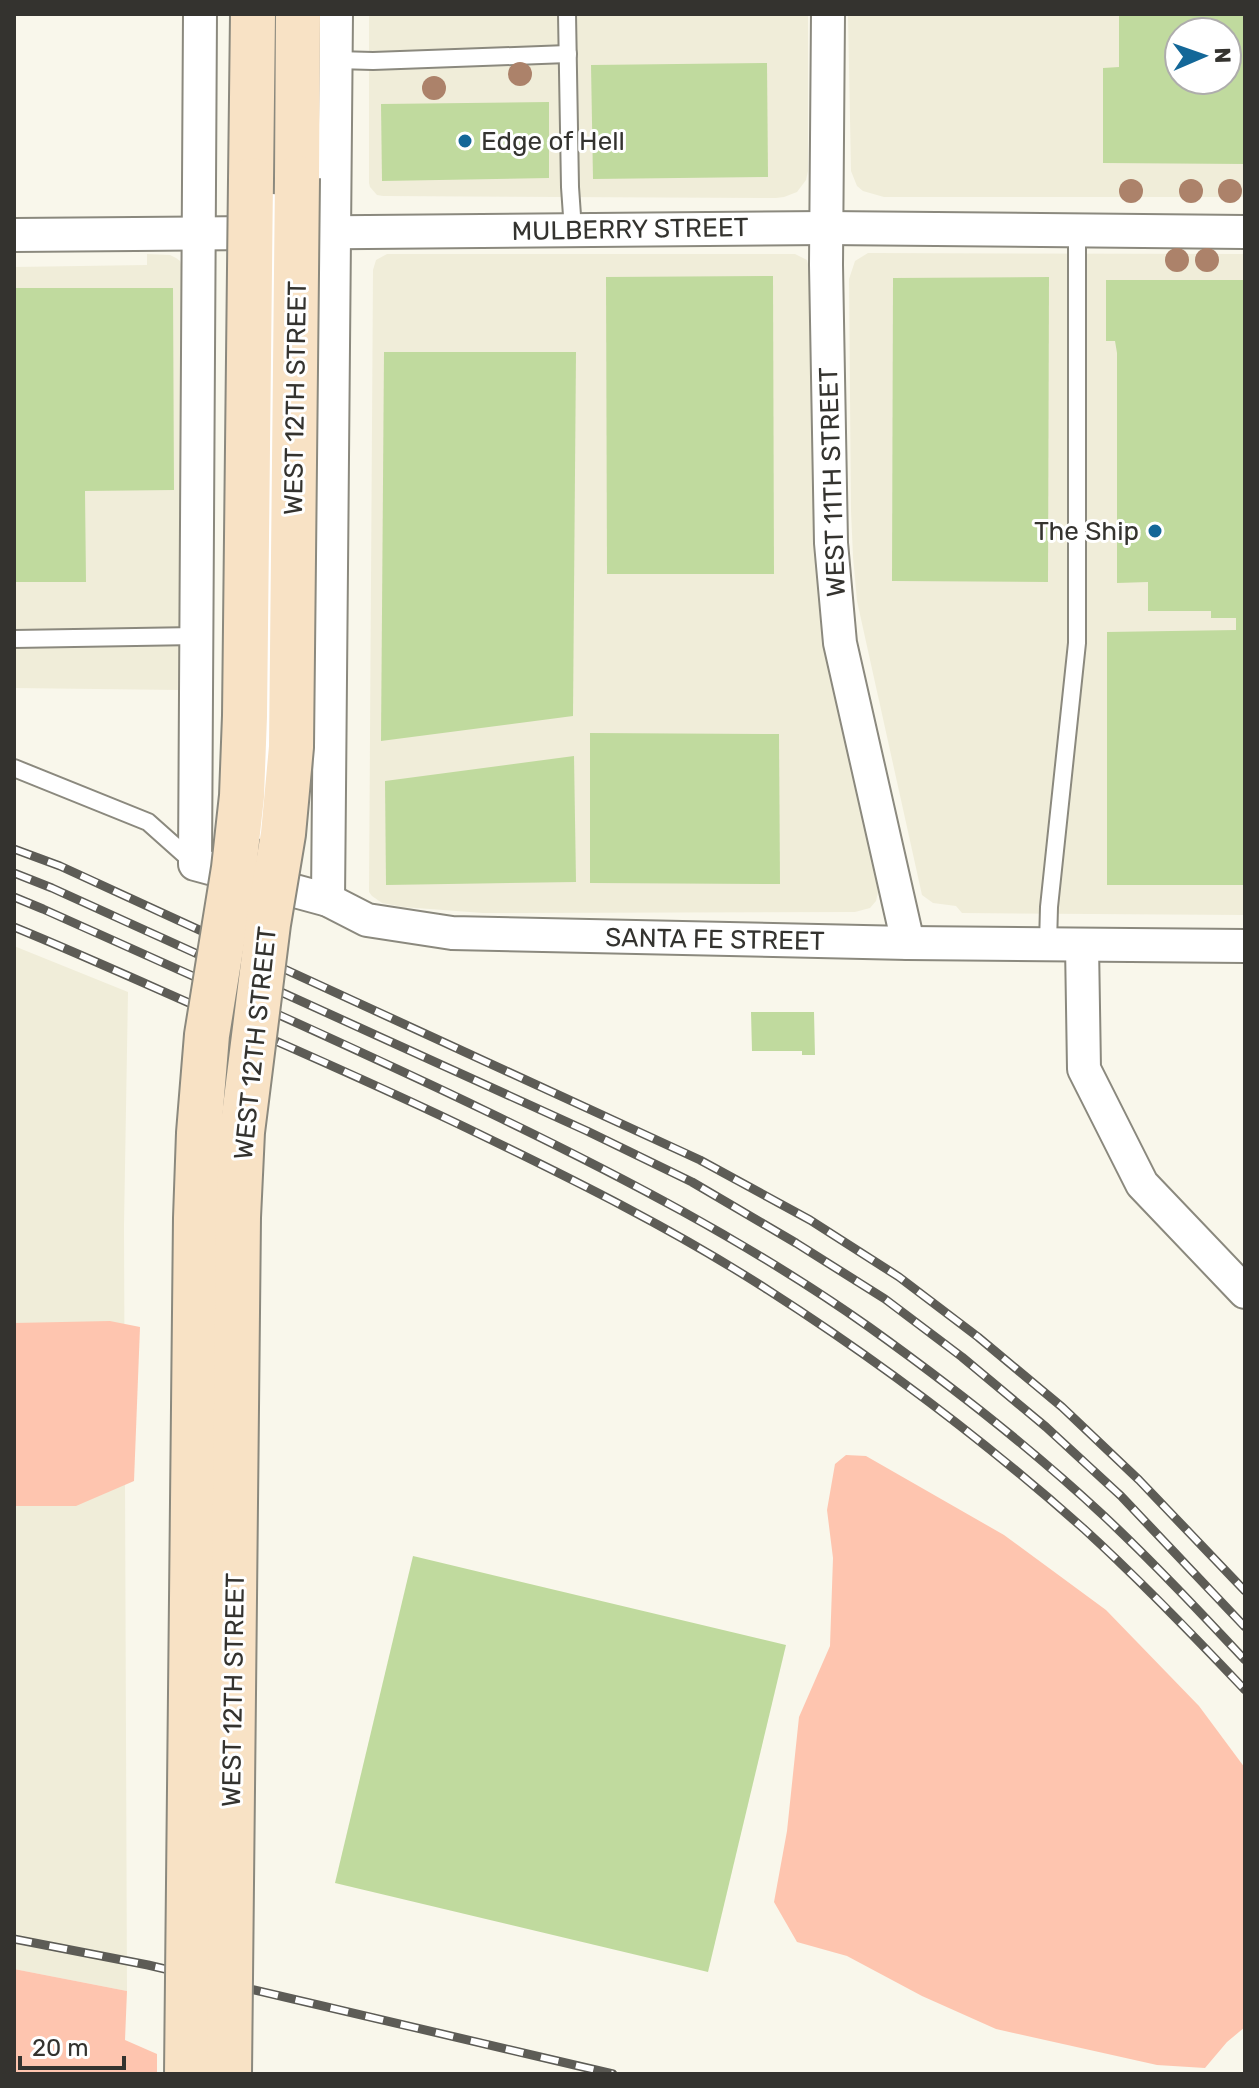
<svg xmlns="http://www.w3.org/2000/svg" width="1259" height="2088" font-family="Rubik,sans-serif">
  <rect width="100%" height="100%" fill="#f9f7eb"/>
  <!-- built -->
  <g fill="#f0edd9" fill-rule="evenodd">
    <path d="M369 14H808V171L806 180 797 192 784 197 776 198 383 196 377 195 370 187 369 183Z"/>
    <path d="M848 14H1245V197H884L863 191 857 186 851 171ZM1179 32H1227V80H1179Z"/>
    <path d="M868 253 1245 254V915L962 913 956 906 933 903 922 895 857 601 853 557 851 511 849 279 855 261Z"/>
    <path d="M147 254 170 255 176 258 180 261 185 280 180 690 14 688V267L147 265Z"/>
    <path d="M387 254H795L807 260 809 268 813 490 819 606 878 892 876 901 870 908 855 912 483 913 403 907 382 903 372 896 369 892 373 270 376 260Z"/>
    <path d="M14 946 128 992 124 1226 127 1991 14 1969Z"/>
  </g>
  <!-- green -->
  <g fill="#fec5af">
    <path d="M110 1321 140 1327 134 1481 76 1506H14V1323Z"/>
    <path d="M846 1455 866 1456 1004 1535 1106 1610 1199 1706 1245 1768V2027L1227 2042 1205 2068 1157 2065 996 2029 922 1996 847 1956 797 1942 774 1902 787 1831 799 1717 830 1646 833 1558 827 1510 835 1464Z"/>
    <path d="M14 1969 127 1991 125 2040 157 2054V2074H14Z"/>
  </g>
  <!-- building -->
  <g fill="#c0da9e" fill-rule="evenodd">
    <path d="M1119 14H1245V164L1103 163V68L1119 67ZM1179 32H1227V80H1179Z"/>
    <path d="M767 63 768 177 593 179 591 65Z"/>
    <path d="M549 102V178L382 181 381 104Z"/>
    <path d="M773 276 774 574H607L606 277Z"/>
    <path d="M1049 277 1048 582 892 581 893 278Z"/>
    <path d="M1106 280H1245V885H1107V632L1236 630V618H1211V611H1148V582L1117 583V353L1115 341H1106Z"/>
    <path d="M14 288H173L174 490 85 491 86 582H14Z"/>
    <path d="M384 352H576L573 716 381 741Z"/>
    <path d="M590 733 779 734 780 884 590 883Z"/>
    <path d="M574 756 576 882 386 885 385 781Z"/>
    <path d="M751 1012H814L815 1055H802V1051H752Z"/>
    <path d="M413 1556 786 1645 708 1972 335 1883Z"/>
  </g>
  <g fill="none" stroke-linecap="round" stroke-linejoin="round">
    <!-- service casing -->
    <g stroke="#8b897e" stroke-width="20">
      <g id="service">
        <path d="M567 14 570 187 573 230"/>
        <path d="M336 60 373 61 568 54"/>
        <path d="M14 639 196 636"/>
        <path d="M14 768 148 822 194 863"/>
        <path d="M1048 944 1049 907 1077 643V230"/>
      </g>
    </g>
    <!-- minor casing -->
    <g stroke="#8b897e" stroke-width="36">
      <g id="minor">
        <path d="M200 14 195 864 328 900 367 920 452 933 908 943 1245 946"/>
        <path d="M828 14 826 265 831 543 840 643 908 943"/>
        <path d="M14 235 826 228 1245 232"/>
        <path d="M328 900 336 14"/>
        <path d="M1082 945 1084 1069 1142 1184 1245 1292"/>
      </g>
    </g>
    <!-- secondary casing -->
    <g stroke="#8b897e" stroke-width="48">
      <g id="secondary">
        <path d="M297 178 298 14"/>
        <path d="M251 180 253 14"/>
      </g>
    </g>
    <!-- service -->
    <use href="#service" stroke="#fff" stroke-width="16"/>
    <!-- minor -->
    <use href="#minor" stroke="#fff" stroke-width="32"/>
    <!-- secondary -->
    <use href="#secondary" stroke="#f8e2c5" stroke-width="44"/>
    <!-- rail casing -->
    <g stroke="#5d5c56" stroke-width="9">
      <g id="rail">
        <path d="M14 849 60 866 700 1160 810 1220 899 1277 978 1337 1062 1407 1139 1480 1245 1591"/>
        <path d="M14 873 52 888 587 1131 692 1182 796 1243 885 1299 962 1357 1046 1427 1121 1496 1245 1627"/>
        <path d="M14 897 43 909C192 976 341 1041 488 1112 619 1175 750 1243 869 1327 950 1385 1031 1448 1104 1516 1153 1562 1199 1611 1245 1660"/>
        <path d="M14 927C75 952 135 979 196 1006 290 1047 384 1088 477 1133 576 1181 675 1230 768 1290 879 1361 985 1441 1084 1529 1140 1580 1193 1635 1245 1690"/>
        <path d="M14 1939 148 1965 613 2074"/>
      </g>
    </g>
    <!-- rail -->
    <use href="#rail" stroke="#fff" stroke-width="6" stroke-dasharray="18" stroke-linecap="butt"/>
    <!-- minor-bridge casing -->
    <g stroke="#8b897e" stroke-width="36" stroke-linecap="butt">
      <path id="minor-bridge" d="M258 823 269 750 272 210"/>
    </g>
    <!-- secondary-bridge casing -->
    <g stroke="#8b897e" stroke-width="48" stroke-linecap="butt">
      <g id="secondary-bridge">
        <path d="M187 2074 196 1218 199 1133 207 1035 234 868 242 796 245 716 251 180"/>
        <path d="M229 2074 238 1217 242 1132 268 924 283 834 291 747 297 178"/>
      </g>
    </g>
    <!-- minor-bridge -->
    <use href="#minor-bridge" stroke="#fff" stroke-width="32"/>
    <!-- secondary-bridge -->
    <use href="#secondary-bridge" stroke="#f8e2c5" stroke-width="44"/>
  </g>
  <!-- trees -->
  <g fill="#ac826a">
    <circle cx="520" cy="74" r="12"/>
    <circle cx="434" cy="88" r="12"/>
    <circle cx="1131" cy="191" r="12"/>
    <circle cx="1191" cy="191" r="12"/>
    <circle cx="1230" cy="191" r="12"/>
    <circle cx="1177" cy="260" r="12"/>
    <circle cx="1207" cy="260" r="12"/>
  </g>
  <!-- markers -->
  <g fill="#136798" stroke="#fff" stroke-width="3">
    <circle cx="465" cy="141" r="8"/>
    <circle cx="1155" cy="531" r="8"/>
  </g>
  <g text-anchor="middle" stroke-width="6" stroke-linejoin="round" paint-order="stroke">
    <!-- poi labels -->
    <g font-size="26" fill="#34332f" stroke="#fff" text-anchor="start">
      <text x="481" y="150">Edge of Hell</text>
      <text x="1139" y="540" text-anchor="end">The Ship</text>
    </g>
    <!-- street labels -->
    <g font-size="26" fill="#34332f" stroke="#fff">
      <text transform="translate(630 229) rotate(-1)" y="9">MULBERRY STREET</text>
      <text transform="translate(295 398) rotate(-89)" y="9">WEST 12TH STREET</text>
      <text transform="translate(832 482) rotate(-92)" y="9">WEST 11TH STREET</text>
      <text transform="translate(715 939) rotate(1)" y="9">SANTA FE STREET</text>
      <text transform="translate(255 1043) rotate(-84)" y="9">WEST 12TH STREET</text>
      <text transform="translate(233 1690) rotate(-89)" y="9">WEST 12TH STREET</text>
    </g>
  </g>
  <!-- border -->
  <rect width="1259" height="2088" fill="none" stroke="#34332f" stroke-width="32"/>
  <!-- north arrow -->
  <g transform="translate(1203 56) rotate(88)"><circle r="38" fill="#ffffff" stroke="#aeadac" stroke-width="2"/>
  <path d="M0-6L14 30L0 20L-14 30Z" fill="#136798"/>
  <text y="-12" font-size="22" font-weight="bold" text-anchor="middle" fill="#34332f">N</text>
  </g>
  <!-- scale -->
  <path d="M20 2056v12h104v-12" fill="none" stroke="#34332f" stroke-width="4"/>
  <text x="32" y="2056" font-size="24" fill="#34332f" stroke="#ffffff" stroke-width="6" paint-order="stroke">20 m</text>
</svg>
